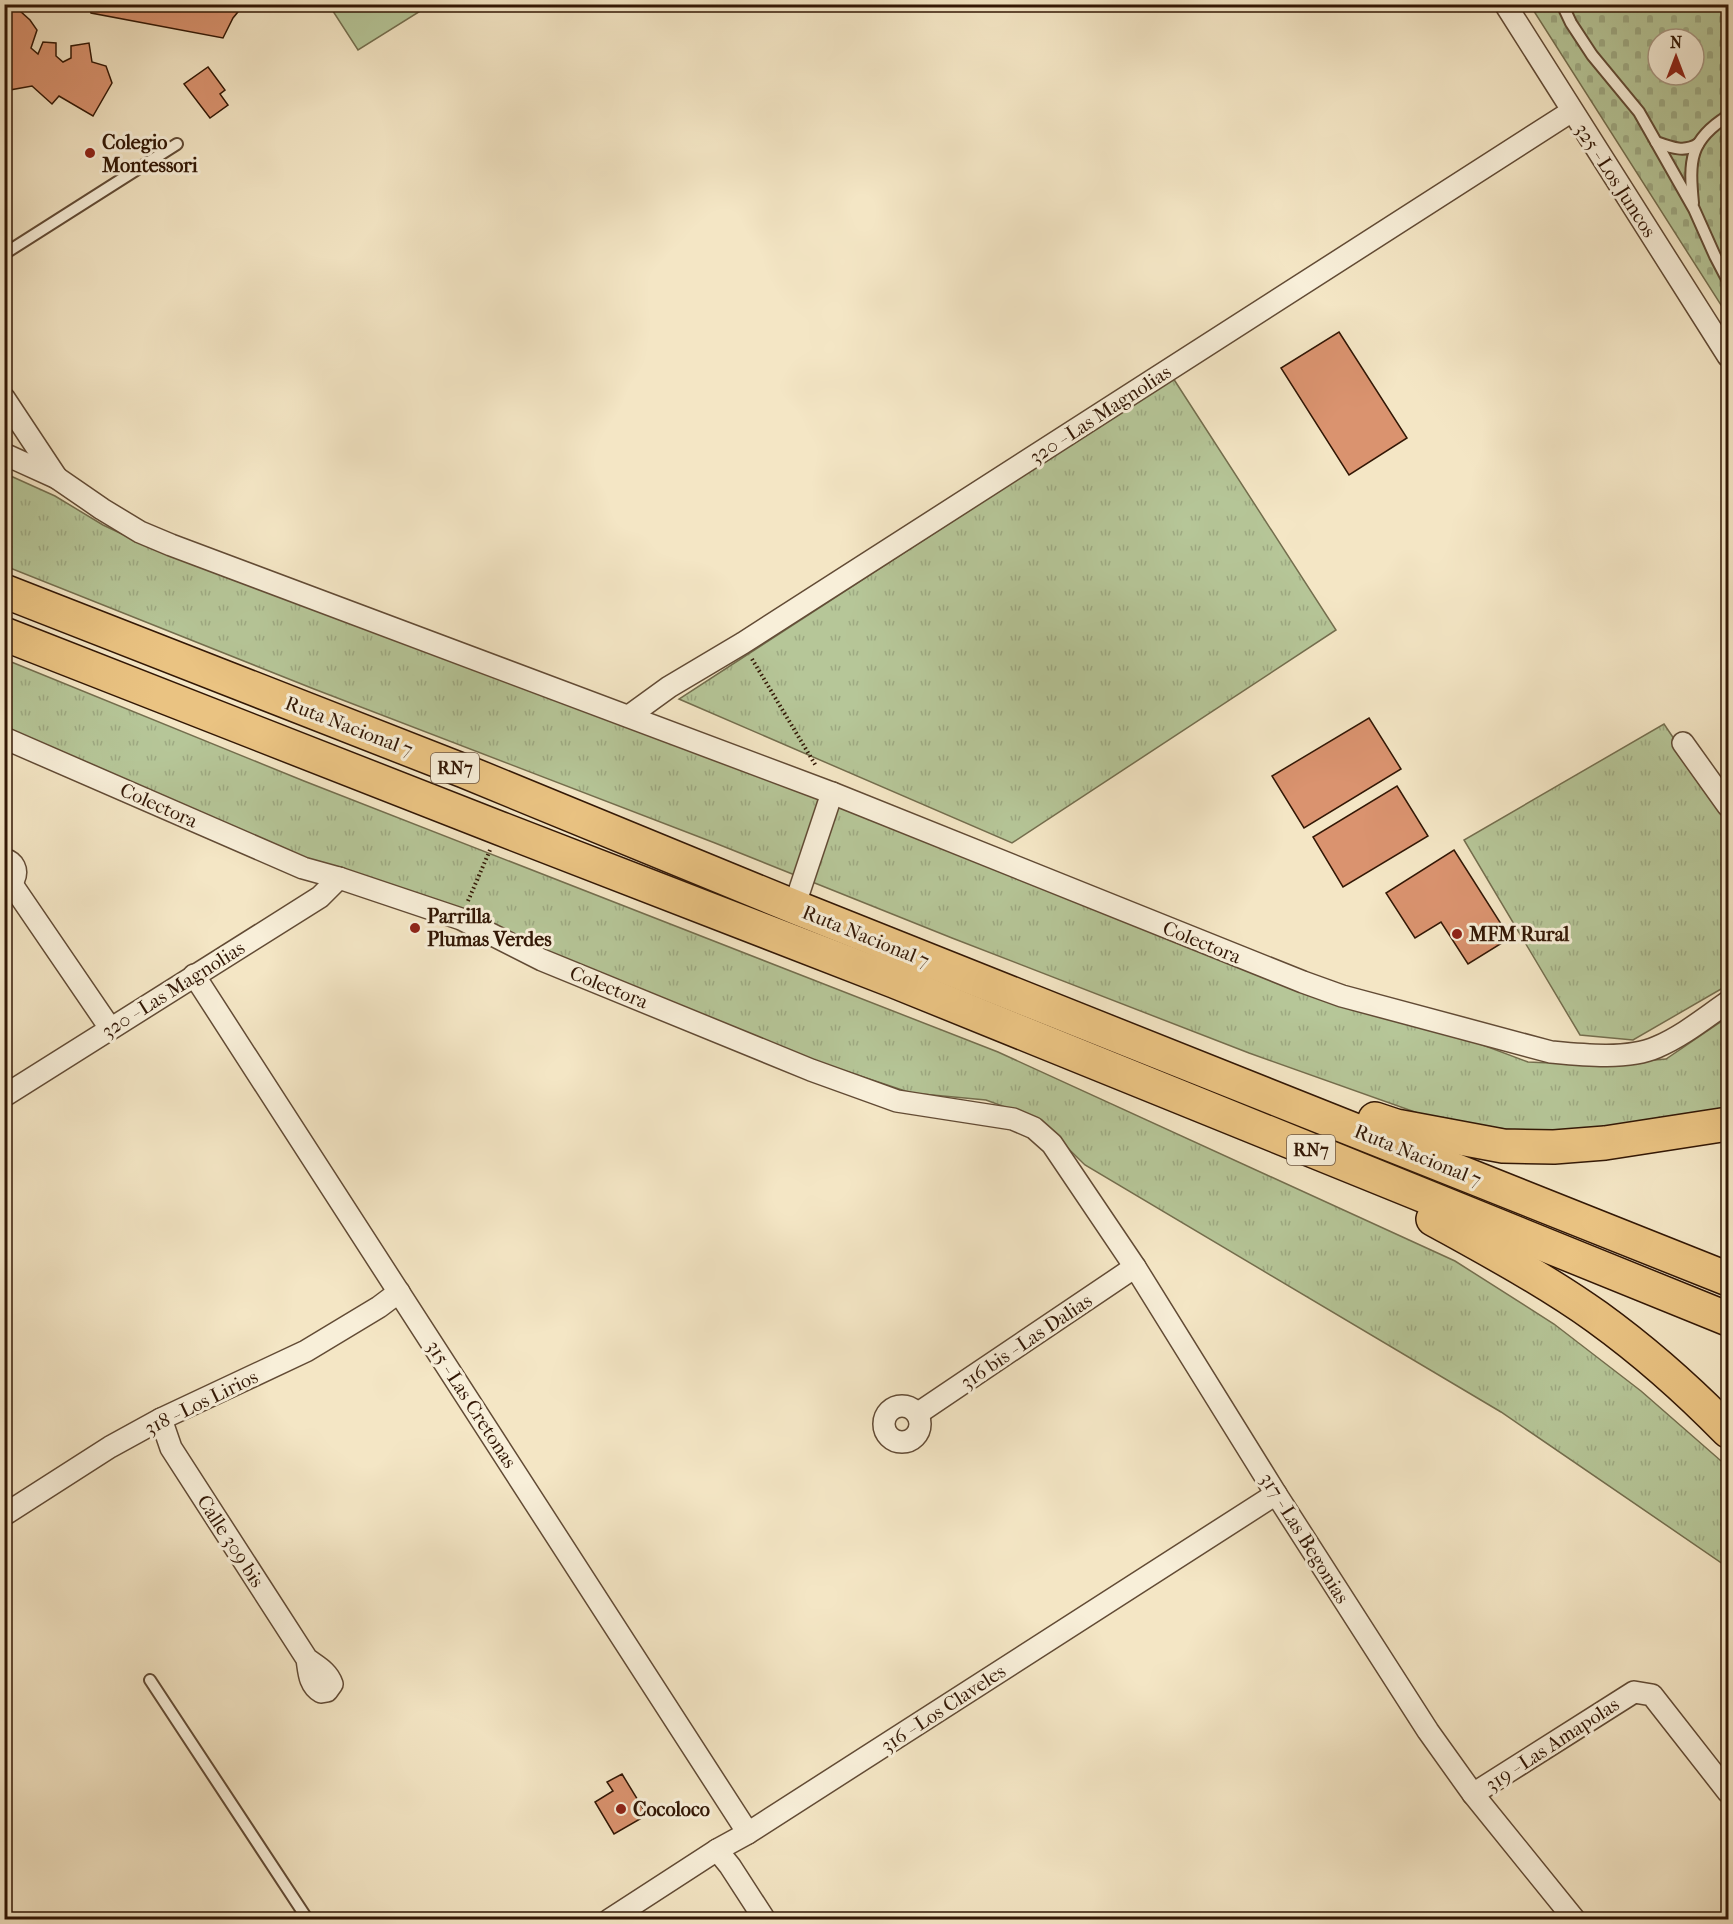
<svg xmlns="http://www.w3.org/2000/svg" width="1733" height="1924" font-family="'IM FELL French Canon',serif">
  <defs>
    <pattern id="grass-tufts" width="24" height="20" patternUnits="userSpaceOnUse" patternTransform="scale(1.5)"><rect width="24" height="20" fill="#b6c698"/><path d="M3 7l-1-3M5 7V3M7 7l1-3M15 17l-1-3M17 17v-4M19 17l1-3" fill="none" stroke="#9da982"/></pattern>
    <pattern id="cemetery-stones" width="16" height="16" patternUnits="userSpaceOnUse" patternTransform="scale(1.5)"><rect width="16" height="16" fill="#b6c698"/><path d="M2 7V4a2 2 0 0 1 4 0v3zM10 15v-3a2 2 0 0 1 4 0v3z" fill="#9da982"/></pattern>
  </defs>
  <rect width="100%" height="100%" fill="#f4e6c5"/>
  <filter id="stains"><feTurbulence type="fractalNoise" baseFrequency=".00333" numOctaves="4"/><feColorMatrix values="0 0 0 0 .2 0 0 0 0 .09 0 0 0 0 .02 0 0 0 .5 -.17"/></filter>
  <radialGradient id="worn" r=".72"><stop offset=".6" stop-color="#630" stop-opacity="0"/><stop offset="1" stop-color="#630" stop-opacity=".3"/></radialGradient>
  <!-- grass -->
  <g fill="url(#grass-tufts)" stroke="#746e4e" stroke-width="1.5">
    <path d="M1173 378 1336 630 1012 843 679 699Z"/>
    <path d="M4 473 55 496 103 525 158 551 226 577 410 637 951 846 1528 1062 1596 1065 1666 1059 1728 1017V1110L1569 1136 1443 1122 1249 1053 952 938 715 843 314 689 5 566Z"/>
    <path d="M4 659 304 781 998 1052 1455 1261 1554 1324 1641 1391 1728 1467V1565L1723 1564 1501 1412 1085 1165 1038 1119 986 1100 911 1093 786 1051 290 856 5 730Z"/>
    <path d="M1664 724 1728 819V985L1633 1040 1580 1035 1464 840Z"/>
  </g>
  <!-- cemetery -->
  <path fill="url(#cemetery-stones)" stroke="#746e4e" stroke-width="1.5" fill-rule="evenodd" d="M1530 5H1728V316ZM1658 39H1694V75H1658Z"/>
  <!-- pitch -->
  <path fill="#b6c698" stroke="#746e4e" stroke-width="1.5" d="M329 5H430L358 50Z"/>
  <!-- building -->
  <g fill="#da936f" stroke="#321705" stroke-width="1.5">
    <path d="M4 4H18L19 10 30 20 37 30 31 48 38 54 43 42 56 43V56L63 62 71 58V46L89 43 92 62 106 66 112 83 93 116 59 96 52 104 32 86 4 91Z"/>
    <path d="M88 4H152L168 11 174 4H241L242 7 233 18 223 38 91 13Z"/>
    <path d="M208 67 225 90 220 94 228 105 210 118 184 84Z"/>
    <path d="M1339 332 1407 438 1349 475 1281 368Z"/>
    <path d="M1369 718 1401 769 1304 828 1272 776Z"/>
    <path d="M1397 786 1428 836 1343 887 1313 837Z"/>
    <path d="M1454 850 1510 938 1468 964 1441 922 1415 938 1386 893Z"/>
    <path d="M622 1774 647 1815 614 1834 595 1802 613 1791 607 1782Z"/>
  </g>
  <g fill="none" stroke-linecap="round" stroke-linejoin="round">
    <!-- service casing -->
    <g stroke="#624b35" stroke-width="14">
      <g id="service">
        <path d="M1562 4 1571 23 1592 55 1639 112 1694 209 1715 256 1728 281"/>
        <path d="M1656 142C1670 147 1684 153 1698 144"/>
        <path d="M1693 203C1689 161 1689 140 1728 116"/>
        <path d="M4 254 177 144"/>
        <path d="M150 1680 308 1920"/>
      </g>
    </g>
    <!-- minor casing -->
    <g stroke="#624b35" stroke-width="24">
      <g id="minor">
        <path d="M1505 4 1728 356"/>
        <path d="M4 398 57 478"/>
        <path d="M4 454 57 478 102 509 140 532 171 545 832 793 1303 982 1342 996 1551 1052C1582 1055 1628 1060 1657 1047 1683 1036 1706 1017 1728 1002"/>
        <path d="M629 716 669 687 743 643 1572 111"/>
        <path d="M4 738 303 868 339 878 461 919 542 960 811 1070 897 1101 1013 1119 1034 1128 1052 1144 1135 1267 1276 1494 1428 1731 1473 1794 1575 1920"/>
        <path d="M1683 743 1728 806"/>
        <path d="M4 859C14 862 18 870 14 879L4 886"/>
        <path d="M11 883 110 1028"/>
        <path d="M794 907 832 793"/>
        <path d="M194 975 748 1833"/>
        <path d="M4 1096 320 897 339 878"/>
        <circle cx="902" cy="1424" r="18"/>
        <path d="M917 1414 1135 1267"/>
        <path d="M161 1419 171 1448 307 1659C318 1667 328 1672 332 1684L327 1691 321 1692C309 1685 309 1672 307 1659"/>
        <path d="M4 1515 110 1447 161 1419 306 1351 379 1307 399 1292"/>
        <path d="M1473 1794 1634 1692 1652 1695 1728 1792"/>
        <path d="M717 1850 730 1866 765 1920"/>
        <path d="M609 1920 717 1850 748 1833 1276 1494"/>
      </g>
    </g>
    <!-- motorway casing -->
    <g stroke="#321705" stroke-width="36">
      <g id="motorway">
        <path d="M4 591 464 771 800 909 1728 1279"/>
        <path d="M4 634 499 828 894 981 1728 1319"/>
        <path d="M1375 1119 1396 1126 1503 1146 1554 1147 1605 1143 1728 1124"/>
        <path d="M1433 1219C1489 1250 1545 1280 1597 1317 1644 1351 1688 1390 1728 1431"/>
      </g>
    </g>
    <!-- path -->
    <g stroke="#321705" stroke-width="4" stroke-dasharray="1.5 3" stroke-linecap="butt">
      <path d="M1728 4V6"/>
      <path d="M752 659 816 766"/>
      <path d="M468 901 490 850"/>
    </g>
    <!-- service -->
    <use href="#service" stroke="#f8efd9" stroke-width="10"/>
    <!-- minor -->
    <use href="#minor" stroke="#f8efd9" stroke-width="21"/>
    <!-- motorway -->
    <use href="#motorway" stroke="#eac382" stroke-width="33"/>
  </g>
  <!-- markers -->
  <g fill="#8f2418" stroke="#f8efd9" stroke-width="2">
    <circle cx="90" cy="153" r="6"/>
    <circle cx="415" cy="928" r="6"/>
    <circle cx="1457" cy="934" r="6"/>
    <circle cx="621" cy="1809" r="6"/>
  </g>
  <g text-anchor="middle" stroke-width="6" stroke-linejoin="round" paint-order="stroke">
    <!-- shield labels -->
    <g fill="#f8efd9" stroke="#6d5845" stroke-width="1.5">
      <rect x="431" y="753" width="48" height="30" rx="4.5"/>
      <rect x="1287" y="1135" width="48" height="30" rx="4.5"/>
    </g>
    <g font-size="18" font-weight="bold" fill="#321705">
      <text x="455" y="774">RN7</text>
      <text x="1311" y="1156">RN7</text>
    </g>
    <!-- poi labels -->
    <g font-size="20" font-weight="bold" fill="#321705" stroke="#f8efd9" text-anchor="start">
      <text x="102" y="149">Colegio<tspan x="102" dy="23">Montessori</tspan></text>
      <text x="427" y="923">Parrilla<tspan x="427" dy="23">Plumas Verdes</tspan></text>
      <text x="1469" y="941">MFM Rural</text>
      <text x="633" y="1816">Cocoloco</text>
    </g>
    <!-- street labels -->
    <g font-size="20" fill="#321705" stroke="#f8efd9">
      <text transform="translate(1616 180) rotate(57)" y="7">325 - Los Juncos</text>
      <text transform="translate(1100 414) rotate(-33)" y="7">320 - Las Magnolias</text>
      <text transform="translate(349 726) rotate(21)" y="7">Ruta Nacional 7</text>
      <text transform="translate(159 805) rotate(24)" y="7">Colectora</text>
      <text transform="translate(866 936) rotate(22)" y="7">Ruta Nacional 7</text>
      <text transform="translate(1202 942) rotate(22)" y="7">Colectora</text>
      <text transform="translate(609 987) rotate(22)" y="7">Colectora</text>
      <text transform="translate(173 989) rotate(-32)" y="7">320 - Las Magnolias</text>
      <text transform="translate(1418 1155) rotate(22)" y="7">Ruta Nacional 7</text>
      <text transform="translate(1026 1341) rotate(-34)" y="7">316 bis - Las Dalias</text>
      <text transform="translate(201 1402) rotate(-26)" y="7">318 - Los Lirios</text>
      <text transform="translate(472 1404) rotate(57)" y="7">315 - Las Cretonas</text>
      <text transform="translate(1305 1538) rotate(58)" y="7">317 - Las Begonias</text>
      <text transform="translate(231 1541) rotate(57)" y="7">Calle 309 bis</text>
      <text transform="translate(943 1708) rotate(-33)" y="7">316 - Los Claveles</text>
      <text transform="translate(1552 1744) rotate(-33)" y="7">319 - Las Amapolas</text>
    </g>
  </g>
  <!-- margin -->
  <rect width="1733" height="1924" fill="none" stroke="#f4e6c5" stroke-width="24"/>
  <rect x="6" y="6" width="1721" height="1912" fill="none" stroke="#321705" stroke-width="3"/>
  <rect x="12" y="12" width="1709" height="1900" fill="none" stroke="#321705" stroke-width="1.5"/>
  <!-- north arrow -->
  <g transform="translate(1676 57)"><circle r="28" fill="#f8efd9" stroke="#a99984" stroke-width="1.5"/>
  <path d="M0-4.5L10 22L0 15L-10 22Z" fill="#8f2418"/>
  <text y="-9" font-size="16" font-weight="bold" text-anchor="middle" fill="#321705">N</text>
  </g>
  <rect width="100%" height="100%" filter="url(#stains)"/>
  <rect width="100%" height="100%" fill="url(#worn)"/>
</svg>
